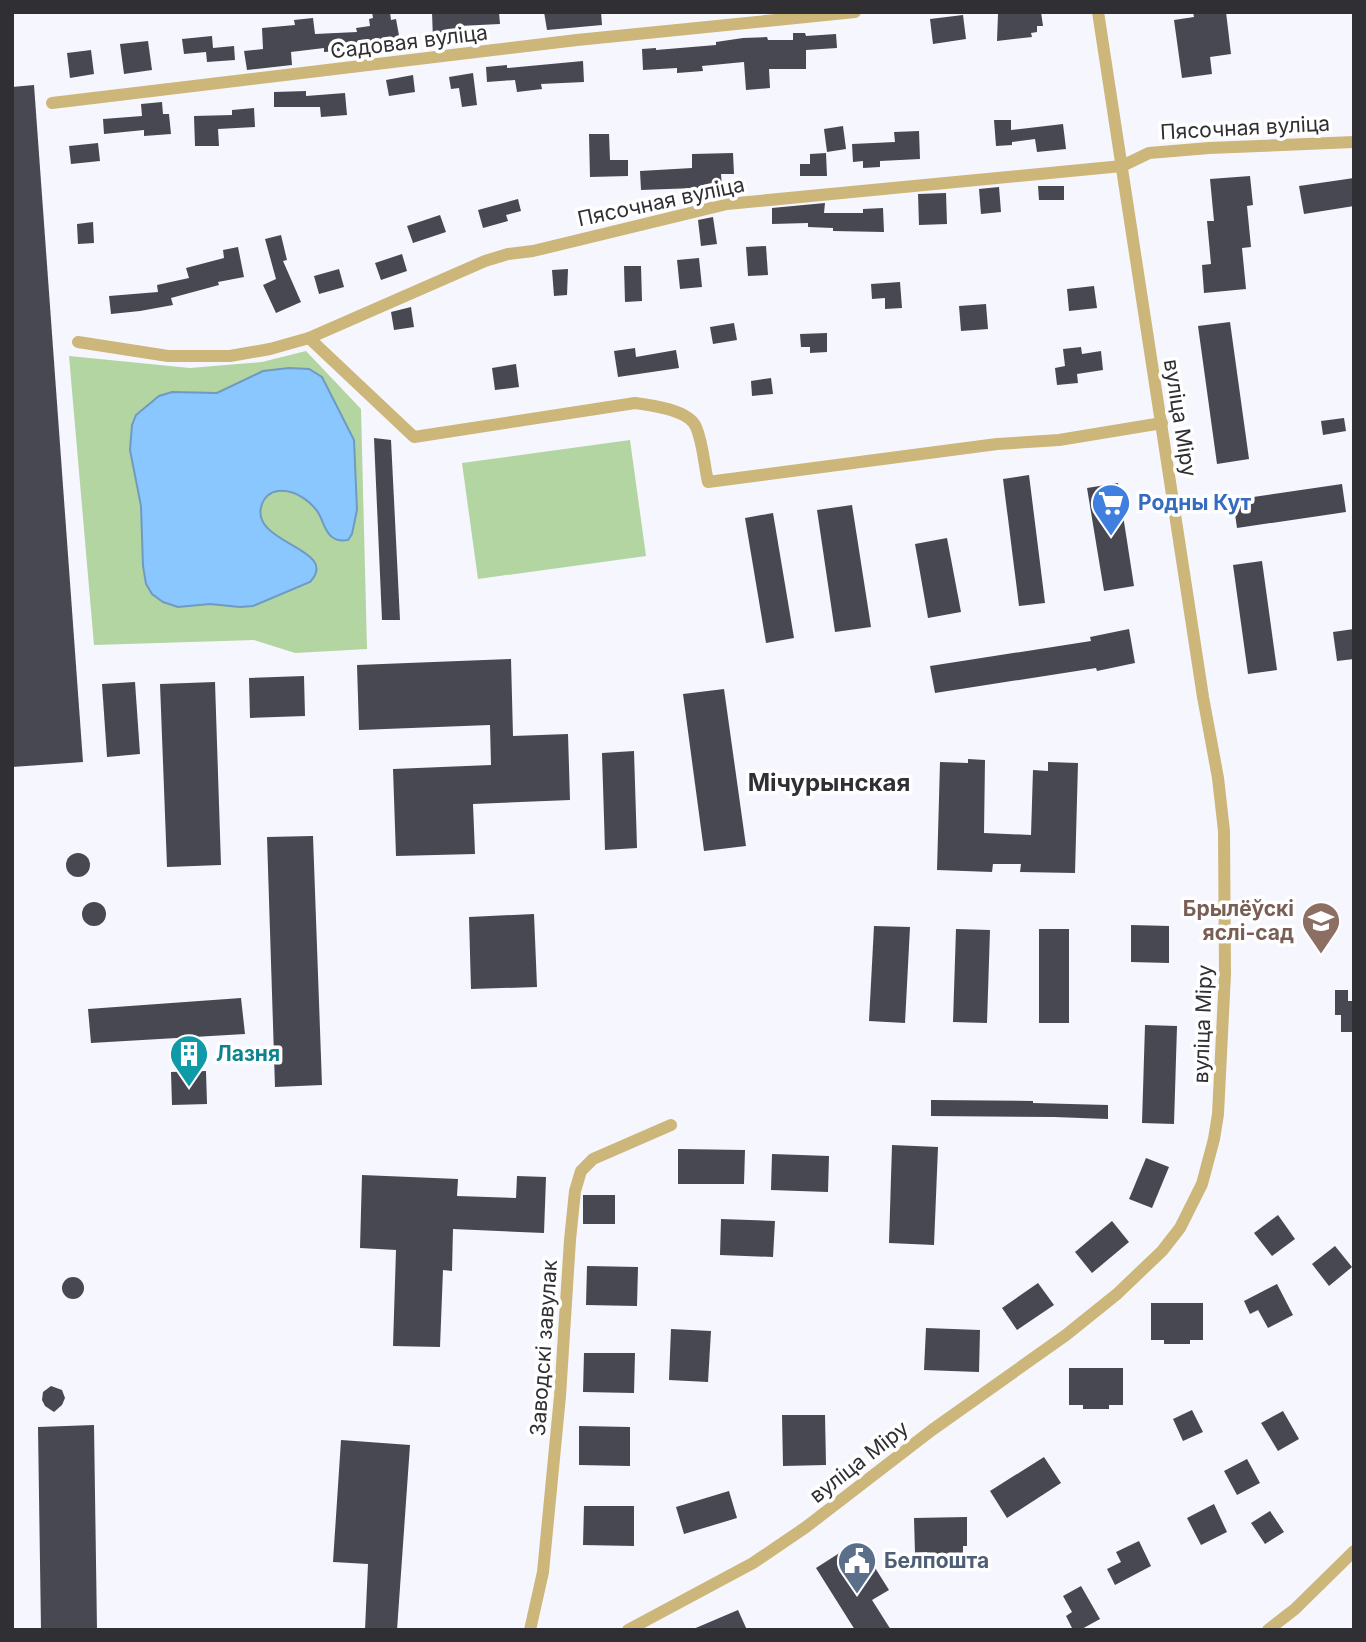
<svg xmlns="http://www.w3.org/2000/svg" width="1366" height="1642" font-family="Inter,sans-serif">
  <rect width="100%" height="100%" fill="#f6f6fe"/>
  <!-- green -->
  <g fill="#b3d5a1">
    <path d="M306 351 361 409 367 649 295 653 254 640 94 645 69 356 190 368 262 362Z"/>
    <path d="M630 440 646 556 478 579 462 463Z"/>
  </g>
  <!-- water -->
  <path fill="#8ac7fe" stroke="#6f9ac1" stroke-width="2" d="M289 368 309 369 322 377 354 440 357 510 352 534 348 540C342 541 337 541 332 537 325 532 323 521 319 514 311 501 294 489 278 491 271 492 265 496 262 504 247 544 342 548 310 582L253 606 240 607 210 604 178 607 163 602 152 594 146 584 143 566 141 506 130 450 132 425 136 415 159 396 172 392 217 393 263 371Z"/>
  <!-- building -->
  <g fill="#484852">
    <path d="M372 12H390L391 20 396 19 400 41 370 46 371 55 359 57V53L342 54V51L324 52V48L291 52 292 65 247 70 244 51 263 49 262 28 295 25 294 20 313 18 315 34 357 32 356 28 370 26 369 19 373 18Z"/>
    <path d="M432 12H499L500 24 459 26V34H452L453 39 433 40Z"/>
    <path d="M544 12H601L602 25 547 30Z"/>
    <path d="M1014 12H1041L1043 26H1037V32L1031 33 1032 37 997 41 998 14Z"/>
    <path d="M1193 12H1226L1231 54 1210 57 1212 74 1182 78 1174 20 1194 17Z"/>
    <path d="M963 15 966 39 933 44 930 19Z"/>
    <path d="M793 33H805L806 36 836 34 837 48 806 50V69H769L770 88 746 90 744 62 702 66 703 71 677 73V68L643 70 642 49 656 48V50L716 45V42L743 38 767 37 768 40H793Z"/>
    <path d="M212 36 213 48 234 46 235 60 207 62 206 52 184 54 182 39Z"/>
    <path d="M148 41 152 70 124 74 120 44Z"/>
    <path d="M91 50 94 74 70 78 67 53Z"/>
    <path d="M583 61 584 82 541 84 542 89 517 92 515 80 487 82 486 67 507 65V68Z"/>
    <path d="M473 73 477 105 462 107 459 88 451 89 449 77Z"/>
    <path d="M413 75 415 92 389 96 386 80Z"/>
    <path d="M34 85 83 762 12 767V87Z"/>
    <path d="M306 91V96L345 93 347 115 321 117 320 107H274V92Z"/>
    <path d="M162 102 163 114H169L171 134 144 136V130L104 134 103 119 142 116 141 104Z"/>
    <path d="M254 108 255 127 218 129 219 146H195L194 116 232 115V110Z"/>
    <path d="M994 120H1011V130L1063 124 1066 149 1037 152 1035 139 1012 142V145L996 146Z"/>
    <path d="M843 126 846 149 827 152 824 129Z"/>
    <path d="M919 131 920 159 880 161V167L863 168V161L853 162 852 144 895 142 894 132Z"/>
    <path d="M589 134H609L610 160H628V176L590 177Z"/>
    <path d="M98 143 100 161 71 164 69 146Z"/>
    <path d="M733 153 734 174H721L722 187 641 190 640 171 692 168V154Z"/>
    <path d="M826 153 827 176H800V164H810V154Z"/>
    <path d="M1250 176 1253 205 1247 206 1251 247 1242 248 1246 289 1204 293 1202 265 1211 264 1207 221H1214L1210 179Z"/>
    <path d="M1354 178V206L1304 214 1299 186Z"/>
    <path d="M1038 186H1064V200H1039Z"/>
    <path d="M999 187 1001 212 981 214 979 189Z"/>
    <path d="M946 193 947 224 919 225 918 194Z"/>
    <path d="M518 199 521 211 506 215 508 221 483 228 478 210Z"/>
    <path d="M825 203 824 213H863V209L883 208 884 232 833 231V228L808 227V223L772 224V208Z"/>
    <path d="M440 215 446 232 413 243 407 226Z"/>
    <path d="M713 217 717 244 701 246 698 220Z"/>
    <path d="M93 222 94 243 78 244 77 224Z"/>
    <path d="M281 235 287 260 283 261 301 302 276 313 263 285 276 279 265 239Z"/>
    <path d="M766 246 768 275 748 276 746 247Z"/>
    <path d="M238 247 244 277 218 282 219 285 171 298 173 305 140 311 111 314 109 296 158 292 157 285 189 278 186 268 224 258 223 250Z"/>
    <path d="M402 254 407 271 381 280 375 263Z"/>
    <path d="M699 258 702 287 680 289 677 260Z"/>
    <path d="M624 266H641L642 301 625 302Z"/>
    <path d="M339 269 344 287 319 294 314 276Z"/>
    <path d="M568 269 567 295 554 296 552 270Z"/>
    <path d="M900 282 902 308 885 309V298L872 299 871 284Z"/>
    <path d="M1094 286 1097 308 1069 311 1067 289Z"/>
    <path d="M986 304 988 329 961 331 959 306Z"/>
    <path d="M411 307 414 327 394 330 391 312Z"/>
    <path d="M1230 322 1249 459 1217 464 1198 326Z"/>
    <path d="M734 323 737 340 713 344 710 327Z"/>
    <path d="M827 333V352L810 353V347H801L800 334Z"/>
    <path d="M1081 347 1082 354 1101 351 1103 370 1077 374 1078 383 1057 385 1055 368 1065 366 1063 349Z"/>
    <path d="M635 348 636 357 676 350 679 368 618 377 614 351Z"/>
    <path d="M516 364 519 387 495 390 492 368Z"/>
    <path d="M771 378 773 394 752 396 751 381Z"/>
    <path d="M1344 418 1346 431 1323 435 1321 421Z"/>
    <path d="M374 438 391 440 400 620H382Z"/>
    <path d="M1029 475 1045 603 1019 606 1003 479Z"/>
    <path d="M1118 483 1134 586 1104 591 1087 488Z"/>
    <path d="M1342 484 1346 512 1237 528 1233 500Z"/>
    <path d="M852 505 871 627 835 632 817 510Z"/>
    <path d="M773 513 794 638 766 643 745 518Z"/>
    <path d="M947 538 961 612 928 618 915 544Z"/>
    <path d="M1262 561 1277 670 1248 674 1233 565Z"/>
    <path d="M1129 629 1135 663 1097 671 1096 668 935 693 930 666 1091 641 1090 637Z"/>
    <path d="M1354 629V659L1337 661 1333 632Z"/>
    <path d="M511 659 513 736 568 734 570 800 473 804 475 854 396 856 393 769 491 765 490 725 359 730 357 665Z"/>
    <path d="M304 676 305 716 250 718 249 678Z"/>
    <path d="M135 682 140 754 107 757 102 684Z"/>
    <path d="M215 682 221 865 167 867 160 684Z"/>
    <path d="M724 689 746 846 704 851 683 694Z"/>
    <path d="M634 751 637 848 605 850 602 753Z"/>
    <path d="M968 759 985 760 984 833 1031 835 1033 770 1048 771V762L1078 763 1075 873 1020 872 1021 864H993L992 872 937 870 940 762 968 763Z"/>
    <path d="M313 836 322 1085 275 1087 267 837Z"/>
    <circle cx="78" cy="865" r="12"/>
    <circle cx="94" cy="914" r="12"/>
    <path d="M534 914 537 987 471 989 469 917Z"/>
    <path d="M1131 925 1169 926V963L1131 962Z"/>
    <path d="M874 926 910 927 905 1023 869 1021Z"/>
    <path d="M956 929 990 930 987 1023 953 1022Z"/>
    <rect x="1039" y="929" width="30" height="94"/>
    <path d="M1335 990H1348V1001H1354V1032H1341V1015H1335Z"/>
    <path d="M241 998 245 1034 91 1043 88 1009Z"/>
    <path d="M1145 1025 1177 1026 1174 1124 1142 1123Z"/>
    <path d="M206 1071 207 1104 172 1105 171 1072Z"/>
    <path d="M931 1100 1033 1101V1103L1108 1105V1119L1054 1117 931 1116Z"/>
    <path d="M892 1145 938 1147 934 1245 889 1243Z"/>
    <path d="M678 1149 745 1150 744 1184H678Z"/>
    <path d="M772 1154 829 1156 828 1192 771 1190Z"/>
    <path d="M1146 1158 1169 1167 1152 1208 1129 1199Z"/>
    <path d="M362 1175 458 1179 457 1196 516 1198 517 1176 546 1177 544 1233 453 1229 452 1271 443 1270 440 1347 393 1346 396 1250 360 1248Z"/>
    <rect x="583" y="1195" width="32" height="29"/>
    <path d="M1278 1215 1295 1239 1272 1256 1254 1233Z"/>
    <path d="M721 1219 775 1221 773 1257 720 1255Z"/>
    <path d="M1112 1221 1129 1242 1092 1273 1075 1252Z"/>
    <path d="M1335 1246 1352 1267 1329 1286 1312 1264Z"/>
    <path d="M587 1266 638 1267 637 1306 586 1305Z"/>
    <circle cx="73" cy="1288" r="11"/>
    <path d="M1038 1283 1054 1305 1017 1330 1002 1308Z"/>
    <path d="M1277 1284 1293 1315 1268 1328 1258 1310 1250 1314 1244 1301Z"/>
    <path d="M1151 1303H1203V1340H1190V1344H1164V1340H1151Z"/>
    <path d="M926 1328 980 1330 979 1372 924 1370Z"/>
    <path d="M671 1329 711 1331 708 1382 669 1380Z"/>
    <path d="M584 1353H635L634 1393 583 1392Z"/>
    <path d="M1069 1368H1123V1405H1109V1409H1083V1405H1069Z"/>
    <path d="M51 1386 62 1390 65 1398 62 1405 54 1412 45 1406 42 1400 43 1392Z"/>
    <path d="M1192 1410 1203 1432 1183 1441 1173 1419Z"/>
    <path d="M1283 1411 1299 1439 1278 1451 1261 1423Z"/>
    <path d="M782 1415H825L826 1465 783 1466Z"/>
    <path d="M94 1425 97 1630H41L38 1427Z"/>
    <path d="M579 1426 630 1427V1466L579 1465Z"/>
    <path d="M341 1440 410 1445 397 1630H365L368 1564 333 1562Z"/>
    <path d="M1044 1457 1061 1483 1007 1518 990 1491Z"/>
    <path d="M1247 1459 1260 1483 1237 1495 1224 1471Z"/>
    <path d="M729 1491 737 1518 684 1534 676 1507Z"/>
    <path d="M1214 1504 1227 1532 1201 1545 1187 1518Z"/>
    <path d="M584 1506H634V1546L583 1545Z"/>
    <path d="M1270 1511 1284 1532 1265 1544 1251 1523Z"/>
    <path d="M967 1517V1546H963V1553H952L953 1558H927V1552L915 1553 914 1518Z"/>
    <path d="M1139 1541 1151 1566 1115 1585 1107 1569 1121 1562 1116 1552Z"/>
    <path d="M841 1552 855 1574 872 1563 889 1590 872 1600 891 1630H855L816 1568Z"/>
    <path d="M1081 1586 1100 1619 1080 1630H1073L1066 1616 1072 1612 1063 1596Z"/>
    <path d="M738 1610 747 1630H691Z"/>
  </g>
  <g fill="none" stroke-linecap="round" stroke-linejoin="round">
    <!-- street -->
    <g stroke="#cdb679" stroke-width="12">
      <path d="M52 103 577 40 855 12"/>
      <path d="M309 338 414 437 635 403C651 405 689 410 696 427 703 443 704 464 708 482L997 444 1059 440 1162 423"/>
      <path d="M78 342 168 356H230L270 349 309 338 485 261 508 254 533 251 727 204 1122 166 1149 153 1209 148 1354 142"/>
      <path d="M530 1630 543 1572 560 1396 570 1240 575 1191 581 1171 593 1159 671 1125"/>
      <path d="M628 1630 753 1563 806 1527 932 1430 1066 1335 1117 1294 1162 1251 1180 1228 1202 1184 1214 1139 1218 1114 1225 974 1224 831 1218 778 1203 697 1098 12"/>
      <path d="M1268 1630 1295 1609 1354 1551"/>
    </g>
  </g>
  <!-- icons -->
  <defs>
    <g id="supermarket-pin" transform="scale(2.0125)"><path d="M0 17L-7.5 6A9.5 9.5 0 1 1 7.5 6Z" fill="#3f7fe0" stroke="#fff"/><path d="M-6-5.5h2.5l.6 2H6L4.5 2H-2.5L-4.4-4H-6ZM-1.5 3.2a1.3 1.3 0 1 0 .1 0ZM3 3.2a1.3 1.3 0 1 0 .1 0Z" fill="#fff"/></g>
    <g id="school-pin" transform="scale(2.0125)"><path d="M0 17L-7.5 6A9.5 9.5 0 1 1 7.5 6Z" fill="#8d6e63" stroke="#fff"/><path d="M0-5L7-2L0 1L-7-2ZM-4 1L0 2.5L4 1V4Q0 6-4 4Z" fill="#fff"/></g>
    <g id="building-pin" transform="scale(2.0125)"><path d="M0 17L-7.5 6A9.5 9.5 0 1 1 7.5 6Z" fill="#0f9aa8" stroke="#fff"/><path d="M-4-6H4V6H1V3H-1V6H-4ZM-2.5-4.3h1.7v1.8h-1.7ZM.8-4.3h1.7v1.8H.8ZM-2.5-1h1.7V.8h-1.7ZM.8-1h1.7V.8H.8Z" fill="#fff"/></g>
    <g id="civic-pin" transform="scale(2.0125)"><path d="M0 17L-7.5 6A9.5 9.5 0 1 1 7.5 6Z" fill="#5c6f8a" stroke="#fff"/><path d="M-.6-6.5H3V-4.5H.6V-3L4-1V1h2V6H-6V1h2V-1L-.6-3ZM-1.2 2.5V6h2.4V2.5Z" fill="#fff"/></g>
  </defs>
  <g fill-rule="evenodd">
    <use href="#supermarket-pin" x="1111" y="503"/>
    <use href="#school-pin" x="1321" y="921"/>
    <use href="#building-pin" x="189" y="1054"/>
    <use href="#civic-pin" x="857" y="1561"/>
  </g>
  <g text-anchor="middle" stroke-width="7" stroke-linejoin="round" paint-order="stroke">
    <!-- street labels -->
    <g font-size="21" fill="#303034" stroke="#fff">
      <text transform="translate(409 42) rotate(-7)" y="7">Садовая вуліца</text>
      <text transform="translate(1245 128) rotate(-3)" y="7">Пясочная вуліца</text>
      <text transform="translate(661 202) rotate(-12)" y="7">Пясочная вуліца</text>
      <text transform="translate(1180 418) rotate(81)" y="7">вуліца Міру</text>
      <text transform="translate(1203 1024) rotate(-88)" y="7">вуліца Міру</text>
      <text transform="translate(544 1348) rotate(-86)" y="7">Заводскі завулак</text>
      <text transform="translate(859 1462) rotate(-38)" y="7">вуліца Міру</text>
    </g>
    <!-- shop labels -->
    <g font-size="21" font-weight="bold" fill="#366cbe" stroke="#fff" text-anchor="start">
      <text x="1138" y="510">Родны Кут</text>
    </g>
    <!-- education labels -->
    <g font-size="21" font-weight="bold" fill="#785e54" stroke="#fff" text-anchor="end">
      <text x="1294" y="916">Брылёўскі<tspan x="1294" dy="24">яслі-сад</tspan></text>
    </g>
    <!-- culture labels -->
    <g font-size="21" font-weight="bold" fill="#0d838f" stroke="#fff" text-anchor="start">
      <text x="216" y="1061">Лазня</text>
    </g>
    <!-- service labels -->
    <g font-size="21" font-weight="bold" fill="#4e5e75" stroke="#fff" text-anchor="start">
      <text x="884" y="1568">Белпошта</text>
    </g>
    <!-- quarter labels -->
    <g font-size="24" font-weight="bold" fill="#303034" stroke="#fff">
      <text x="829" y="791">Мічурынская</text>
    </g>
  </g>
  <!-- border -->
  <rect width="1366" height="1642" fill="none" stroke="#303034" stroke-width="28"/>
</svg>
